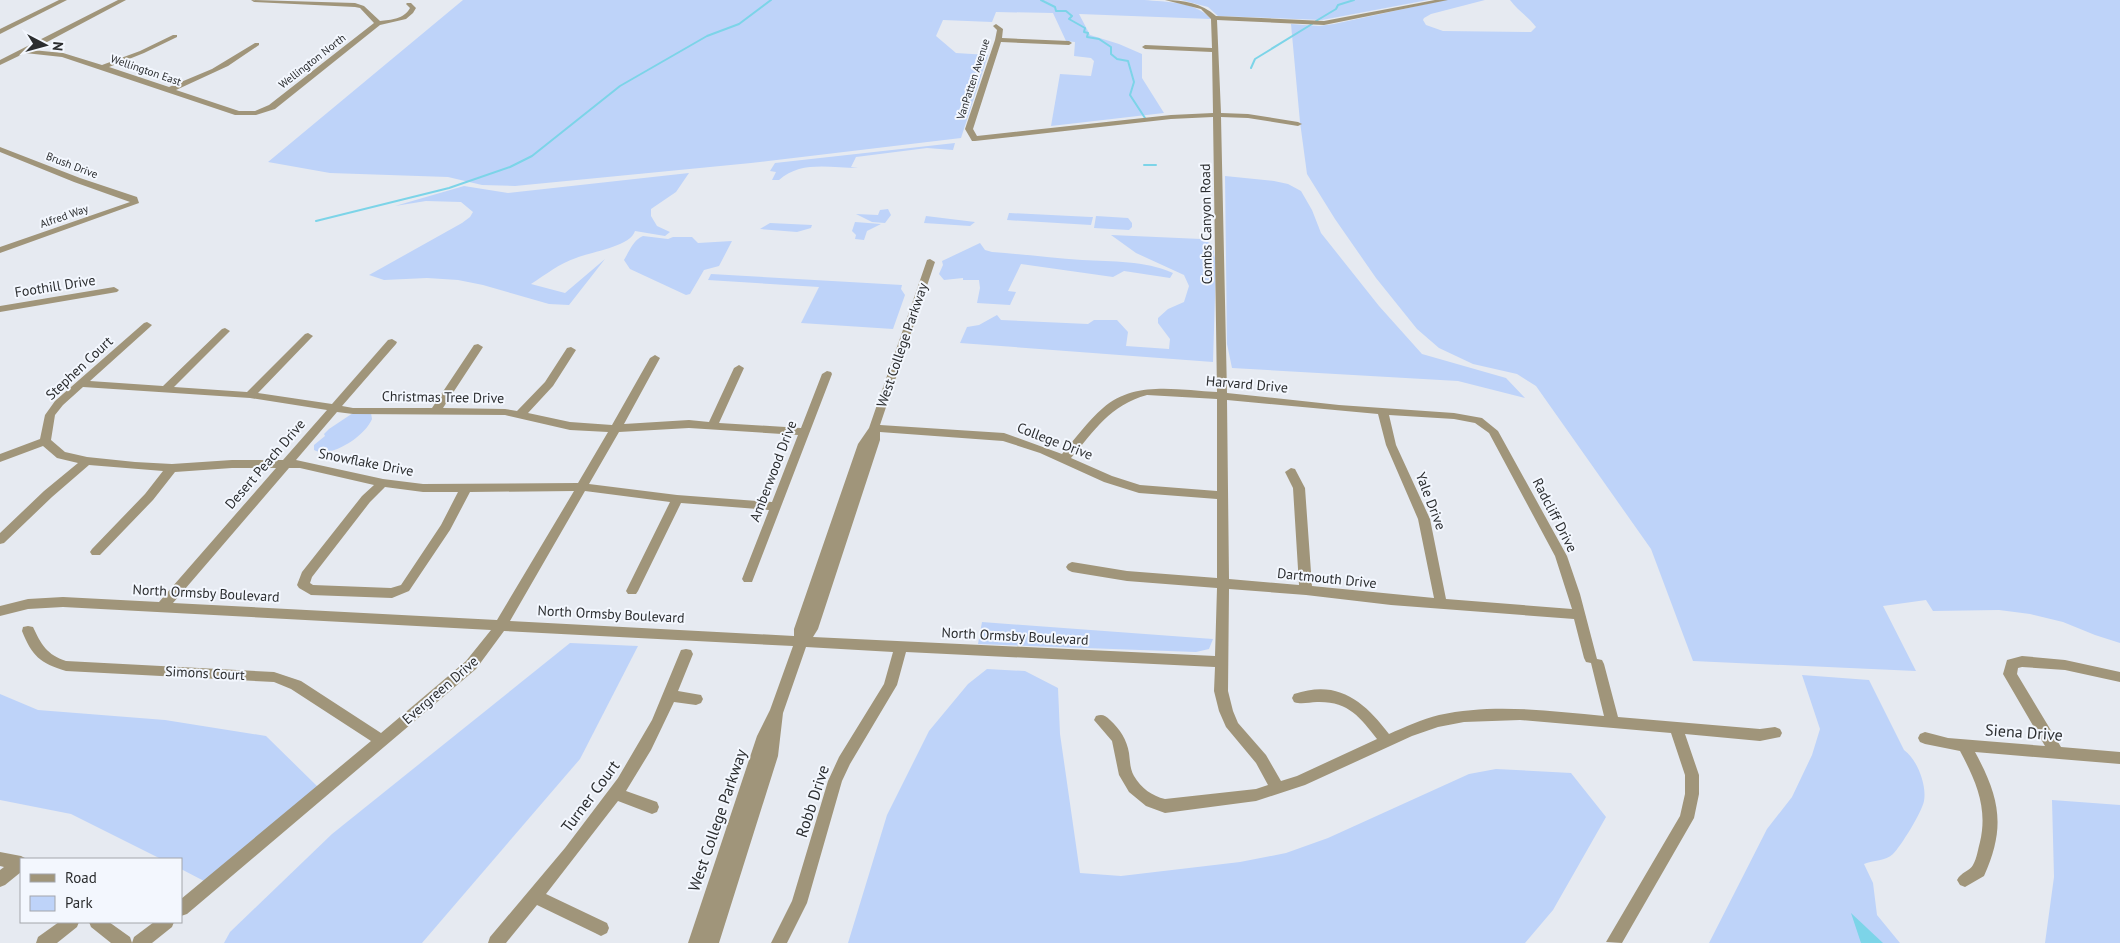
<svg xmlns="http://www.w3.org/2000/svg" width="2120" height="943" font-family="'PT Sans',sans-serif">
  <rect width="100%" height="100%" fill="#e6eaf1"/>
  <!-- green -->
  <g fill="#bed3f9">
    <path d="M463 0H1144C1166 2 1195 1 1211 19L1079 14 1090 35 1119 44 1142 54V78L1164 113 1051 126 1060 74 1091 76 1094 61 1091 58 1074 56 1075 42 1066 41 1053 13 996 12 992 22 943 20 936 36 956 53 988 55 961 138 751 163 515 186 482 185 448 177 330 173 268 162Z"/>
    <path d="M1181 0H1428L1322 20 1218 16 1208 7Z"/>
    <path d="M1445 0H1485L1431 14 1424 18 1423 20 1426 25 1443 31 1531 32 1536 27C1529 17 1518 11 1510 0H2120V643L2095 635 2063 622 2030 614 1999 610 1933 611 1926 600 1883 606 1916 671 1693 661 1651 549 1536 386 1517 374 1473 364 1439 348 1417 329 1376 278 1335 219 1307 174 1300 122 1291 24 1319 26 1334 24Z"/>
    <path d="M955 143 953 150 927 148 856 157 851 167 858 168C831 168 801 160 779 180H772L776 172 770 171 775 163Z"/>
    <path d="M689 173 676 192 651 209V216L657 226 670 232 665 236 635 231C630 247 590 252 576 258 560 263 545 275 531 284L565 293 605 259 569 305 549 304 483 285 458 280 427 278 384 280 369 275 462 223 470 217 473 212 461 202 426 201 395 206 464 186 508 193Z"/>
    <path d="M1225 176 1274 181 1288 184 1301 191 1312 210 1321 233 1379 306 1422 354 1506 378 1525 398 1458 381 1232 368 1227 344Z"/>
    <path d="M888 209 891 215 885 223 872 222 856 214 878 215 880 210Z"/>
    <path d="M1009 213 1091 217H1093L1091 225 1007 220Z"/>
    <path d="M926 216 975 222 970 226 924 223Z"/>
    <path d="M1096 216 1128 218 1132 223V227L1129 230 1094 228Z"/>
    <path d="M855 222 881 224 867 231 864 240 855 239 856 235 852 231Z"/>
    <path d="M770 223 812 225 811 228 797 232 760 229Z"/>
    <path d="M1111 235 1201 239 1212 244 1216 263 1213 362 960 343 967 327 979 325 997 315 1001 320 1088 324 1094 320H1117L1128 332 1126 346 1169 349 1170 339 1158 323V318L1168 309 1184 302 1189 286 1184 275 1136 253Z"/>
    <path d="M643 236 668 239 673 237H692L698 243 732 241 719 266 704 270 690 294 686 295 630 269 624 260C629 252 633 240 643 236Z"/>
    <path d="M980 243 985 250 992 252C1022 254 1052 258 1082 260 1113 262 1144 260 1173 273L1170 278 1124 271 1113 277 1021 264 1008 291 1016 292 1010 305 977 303 980 288 979 280H963V278L944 280 939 274 943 265 942 261Z"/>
    <path d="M711 274 902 285 901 289 905 295 893 329 801 323 819 287 708 280Z"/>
    <path d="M353 413H371L372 419C365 436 331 459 314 450V445L325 436 324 434 329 429Z"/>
    <path d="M982 622 1213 639 1209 649 1196 652 978 644Z"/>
    <path d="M570 643 638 646 580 759 422 943H224L230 932 332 834Z"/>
    <path d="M987 669 1025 671 1058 688 1060 734 1080 873 1121 876 1240 862 1286 853 1328 838 1469 774 1496 769 1571 773 1606 817 1553 910 1525 943H848L887 815 929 731 968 684Z"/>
    <path d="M1802 675 1869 680 1904 750C1917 759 1927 785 1924 801 1922 812 1901 846 1893 854 1886 861 1873 860 1864 864L1873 883 1877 915 1900 943H1709L1767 829 1792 797 1812 755 1820 729Z"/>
    <path d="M0 694 38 710 165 720 266 736 318 787 204 881 181 869V859H161L71 814 0 800Z"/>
    <path d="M2052 800 2120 805V943H2045L2054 877Z"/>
  </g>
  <!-- water -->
  <path fill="#7cd4e8" d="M1851 913 1883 943H1861Z"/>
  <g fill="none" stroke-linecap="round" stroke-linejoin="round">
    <!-- stream -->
    <g stroke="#7cd4e8" stroke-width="2">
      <path d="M1041 0 1055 7 1056 11H1066L1072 16 1069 19 1085 28 1084 32 1088 33 1087 37 1099 39 1111 47V54L1117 59 1128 61 1134 82 1130 95 1145 118"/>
      <path d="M1316 21 1336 9 1338 5 1354 0"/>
      <path d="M1251 68 1255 59 1312 24"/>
      <path d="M1144 165H1156"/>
      <path d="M316 221 449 188 510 167 532 156 620 86 707 36 739 24 771 0"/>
    </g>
    <!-- minor -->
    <g fill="#a0957a" fill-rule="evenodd">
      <path d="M59 0H67L0 34V29Z"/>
      <path d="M118 0H126L32 50 63 53 102 65 140 51 173 35H177V37L144 53 109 67 169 87 212 69 255 43H259V45L228 66 176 90 239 111H255L269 105 374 23 360 8 355 7 254 2 251 0 355 3 364 6 380 21C391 20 404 19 410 8L406 4 407 3H411L416 8 413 13 406 19 380 25 275 109 256 115H235L62 57 25 53 0 65V60Z"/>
      <path d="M1165 0C1184 0 1201 3 1216 16L1324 21 1435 0H1448L1324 25 1217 20 1221 113 1248 114 1298 122 1302 124 1298 126 1248 118 1221 117 1227 393 1339 405 1454 413 1482 418 1498 431 1567 556 1580 594 1597 659 1602 660 1604 664 1618 717 1760 729 1775 727 1780 729 1782 733 1780 737 1760 741 1685 734 1699 775V794L1694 818 1622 943 1606 942 1680 816 1685 794V775L1671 733 1520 720 1464 722 1438 727 1412 736 1305 785 1256 801 1165 813 1146 806 1129 792 1119 775 1112 741 1094 720 1096 716C1102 714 1105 715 1110 720 1120 729 1127 740 1129 753 1130 761 1130 769 1134 776 1141 788 1152 796 1165 799L1256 789 1268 785 1256 763 1226 727 1219 711 1214 691 1215 667 906 652 897 685 850 764 842 781 807 903 787 943H771L792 901 828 781 839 757 884 684 893 652 806 647 783 713 778 756 719 943H688L757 736 770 710 793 646 504 631 476 669 187 914 181 916V899L371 741 291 689 274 682 66 671C40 663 32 656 22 631L23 627 28 626 33 627C41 644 47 655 66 661L274 672 301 681 381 733 466 661 491 630 63 607 28 609 0 616V606L28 599 63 597 159 602 276 468H232L175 472 153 500 100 555H92L90 552 92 549 145 494 163 471 89 465 52 497 4 543 0 544V533L44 491 78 463 57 458 43 446 0 462V454L40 439 45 415 55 401 144 323 147 322 152 325 150 327 90 381 163 386 222 329 225 328 230 331 174 387 247 392 305 334 308 333 313 336 311 338 258 393 332 404 388 340 392 339 397 342 396 344 342 406 353 408H432L474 345 478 344 483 347 443 408 505 409 517 411 545 382 567 348 571 347 576 350 553 386 528 413 570 422 612 425 650 358 655 355 660 358 624 424 689 420 709 422 734 368 739 365 744 368 719 423 801 428 822 374 827 371 831 372 832 374 752 582H744L742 579 769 510 681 503 638 591 636 594H628L626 591 670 502 585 491 510 621 794 636V629L858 444 869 428 927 260 930 259 935 262 880 425 1004 433 1062 454C1075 439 1088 421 1103 408 1134 380 1179 390 1217 392L1213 117 1171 119 975 141H972L965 129 995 40 997 30 993 26 996 24 1003 29 1002 38 1069 41 1072 43 1069 45 1001 42 973 129 977 136 1171 115 1213 113 1212 52 1145 49 1142 47 1145 45 1212 48 1211 19 1201 9ZM83 387 250 398 327 410 283 460H232L172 464 135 462 87 457 65 452 51 440 55 415 63 405ZM1147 395 1217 399V491L1140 485 1112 476 1071 458C1095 430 1110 405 1147 395ZM1227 400 1378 414 1386 445 1418 519 1434 598 1312 586 1305 488 1295 469 1291 468 1285 472 1293 488 1299 585 1229 579ZM337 412 353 414 505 415 570 430 608 432 578 483 423 484 383 479 296 460ZM1389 415 1454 419 1475 423 1489 433 1555 556 1572 609 1446 599 1430 519 1396 445ZM689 428 798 435 772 502 677 495 589 484 619 432ZM880 432 1003 441 1040 453 1104 482 1139 493 1217 499V578L1127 571 1072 562 1068 564 1066 567 1068 570 1072 572 1127 581 1217 588 1215 656 813 637 818 629 880 440ZM289 468H300L374 485 362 496 302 572 297 585 299 588 311 595 392 598 409 591 450 530 470 492 574 491 497 620 173 603ZM385 487 423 492H458L441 525 401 585 391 588 313 585 310 583 312 577 370 502ZM1229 589 1306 595 1391 605 1574 619 1584 658 1586 662 1591 663 1604 716C1550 711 1494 703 1439 715 1422 719 1405 727 1389 734 1364 701 1338 679 1294 694L1292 698 1294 702C1302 705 1309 702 1317 702 1348 701 1360 717 1377 739L1297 776 1281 781 1266 755 1238 723 1233 711 1228 691Z"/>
      <path d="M0 147 80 178 137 197 139 203 0 253V247L130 202 74 182 0 152Z"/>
      <path d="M114 287 119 290 117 292 0 312V306Z"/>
      <path d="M686 649 691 650 693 654 678 691 701 695 703 699 701 703 696 705 674 702 651 750 626 791 657 802 659 807 657 812 652 814 618 801 546 894 607 923 609 928 607 933 601 936 595 933 537 905 506 943H488L490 937 565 848 618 778 652 720 681 650Z"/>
      <path d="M2022 656 2065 660 2120 672V682L2065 670 2022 667 2018 668 2017 674 2061 747 2120 752V764L1975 752C2000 798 2006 827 1984 876L1965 887 1960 885 1957 880C1961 872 1970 871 1973 865 1977 858 1978 849 1980 842 1988 808 1976 781 1960 751L1925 744 1920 742 1918 738 1920 734 1925 732 1948 738 2045 746 2003 674 2007 660Z"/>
      <path d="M0 852 21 856 27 859H21V872L5 885 0 887V870L4 867 0 866Z"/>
      <path d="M59 922H79L77 927 57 943H36L38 937Z"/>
      <path d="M89 922H109L130 937 132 943 134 937 154 922H174L172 927 152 943H111L91 927Z"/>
    </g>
  </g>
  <g text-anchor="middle" stroke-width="4" stroke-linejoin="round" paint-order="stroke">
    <!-- far-street labels -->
    <g font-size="11" fill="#2b2d2f" stroke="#f3f7fe">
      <text transform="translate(312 61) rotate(-38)" y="4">Wellington North</text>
      <text transform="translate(146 70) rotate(19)" y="4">Wellington East</text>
      <text transform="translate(973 79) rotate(-72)" y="4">VanPatten Avenue</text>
      <text transform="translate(72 165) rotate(21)" y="4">Brush Drive</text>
      <text transform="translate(64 216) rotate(-19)" y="4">Alfred Way</text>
    </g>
    <!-- street labels -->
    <g font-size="14" fill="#2b2d2f" stroke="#f3f7fe">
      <text transform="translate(1206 224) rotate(-91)" y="5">Combs Canyon Road</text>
      <text transform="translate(55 286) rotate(-9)" y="5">Foothill Drive</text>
      <text transform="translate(902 345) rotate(-71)" y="5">West College Parkway</text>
      <text transform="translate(79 368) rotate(-43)" y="5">Stephen Court</text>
      <text transform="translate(1247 384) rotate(5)" y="5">Harvard Drive</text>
      <text transform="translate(443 397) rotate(1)" y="5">Christmas Tree Drive</text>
      <text transform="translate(1055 441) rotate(21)" y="5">College Drive</text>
      <text transform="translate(366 462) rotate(11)" y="5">Snowflake Drive</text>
      <text transform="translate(265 464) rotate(-49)" y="5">Desert Peach Drive</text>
      <text transform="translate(773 471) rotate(-69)" y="5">Amberwood Drive</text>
      <text transform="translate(1431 501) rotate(69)" y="5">Yale Drive</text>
      <text transform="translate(1555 515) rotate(63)" y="5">Radcliff Drive</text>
      <text transform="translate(1327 578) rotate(6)" y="5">Dartmouth Drive</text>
      <text transform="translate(206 593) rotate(3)" y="5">North Ormsby Boulevard</text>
      <text transform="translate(611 614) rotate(3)" y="5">North Ormsby Boulevard</text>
      <text transform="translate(1015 636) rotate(3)" y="5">North Ormsby Boulevard</text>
      <text transform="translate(205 673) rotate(3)" y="5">Simons Court</text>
      <text transform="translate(440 690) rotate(-41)" y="5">Evergreen Drive</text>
    </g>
    <!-- near-street labels -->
    <g font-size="16" fill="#2b2d2f" stroke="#f3f7fe">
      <text transform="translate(2024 732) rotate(4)" y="6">Siena Drive</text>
      <text transform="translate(590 796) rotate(-53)" y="6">Turner Court</text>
      <text transform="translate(812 801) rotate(-72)" y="6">Robb Drive</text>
      <text transform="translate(717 820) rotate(-71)" y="6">West College Parkway</text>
    </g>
  </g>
  <!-- legend -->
  <rect x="20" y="858" width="162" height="65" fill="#f3f7fe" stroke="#a3a6ab"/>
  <rect x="30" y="874" width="25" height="8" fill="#a0957a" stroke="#a3a6ab"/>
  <text x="65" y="883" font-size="15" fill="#2b2d2f">Road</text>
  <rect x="30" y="896" width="25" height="15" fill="#bed3f9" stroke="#a3a6ab"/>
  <text x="65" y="908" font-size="15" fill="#2b2d2f">Park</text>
  <!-- north arrow -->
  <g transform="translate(45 45) rotate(96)" stroke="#f3f7fe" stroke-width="4" paint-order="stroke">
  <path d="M0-4L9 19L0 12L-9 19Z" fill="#2b2d2f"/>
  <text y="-8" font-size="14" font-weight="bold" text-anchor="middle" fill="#2b2d2f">N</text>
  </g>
</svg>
